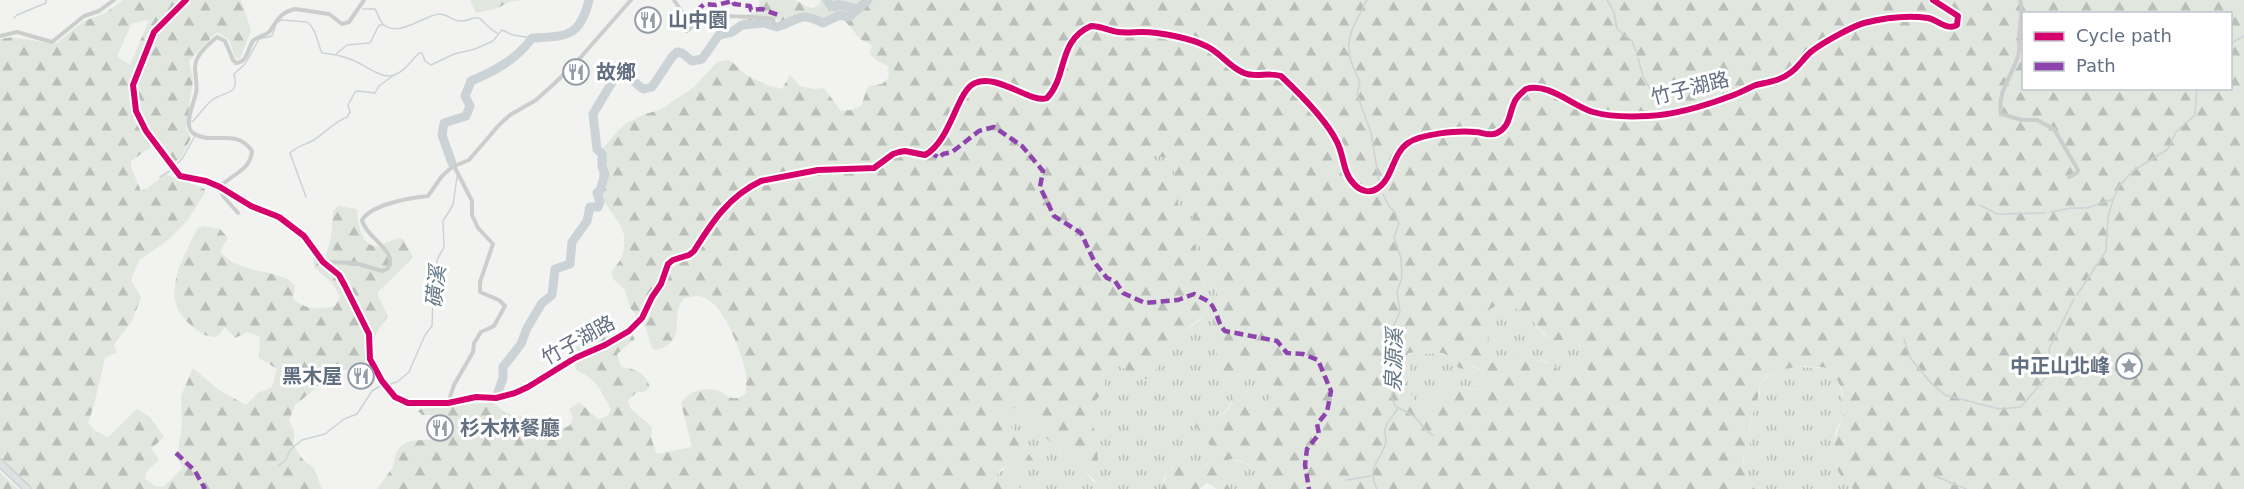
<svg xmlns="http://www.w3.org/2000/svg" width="2244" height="489" font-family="'DejaVu Sans','Noto Sans TC',sans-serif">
  <defs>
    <pattern id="grass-tufts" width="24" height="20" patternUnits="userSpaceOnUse" patternTransform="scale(1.5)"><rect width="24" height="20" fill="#e1e6de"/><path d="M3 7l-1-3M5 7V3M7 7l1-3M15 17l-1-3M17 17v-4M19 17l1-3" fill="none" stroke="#babfb9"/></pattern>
    <pattern id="forest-firs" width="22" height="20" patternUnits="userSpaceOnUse" patternTransform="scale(1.5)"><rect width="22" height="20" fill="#e1e6de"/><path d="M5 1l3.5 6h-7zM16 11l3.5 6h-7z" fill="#babfb9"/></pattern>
  </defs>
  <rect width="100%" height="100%" fill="#f2f3f0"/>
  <!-- grass -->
  <g fill="url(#grass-tufts)">
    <path d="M1142 148 1156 155 1175 159 1174 176 1192 217 1205 264 1214 282 1218 296 1214 318 1218 372 1233 396C1230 413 1217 418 1202 418L1195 424 1212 448 1207 465 1199 469 1190 466H1172L1164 478 1161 489H1020L1015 482 1005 485 998 483 995 476 1009 465 1032 458 1003 415 1002 409 1009 405 1029 417 1048 440 1084 469 1094 483 1097 481 1091 411C1092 400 1104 396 1105 386 1106 376 1098 372 1107 364H1117L1142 379 1158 367 1168 349 1184 331 1200 320 1207 311C1203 272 1194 232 1175 198 1166 181 1150 169 1137 156L1136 152Z"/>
    <path d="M1497 305C1507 307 1517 307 1525 313 1535 320 1540 336 1552 340 1560 343 1567 338 1575 339L1581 348 1588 374 1579 377 1566 376 1550 387 1547 383 1550 376 1548 362 1533 360 1525 354 1499 363 1491 362C1482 351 1483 326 1486 312Z"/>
    <path d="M1416 351C1427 357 1440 350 1446 355 1450 357 1454 363 1457 366 1473 366 1484 366 1488 385L1485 389C1476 392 1470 387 1460 388 1449 388 1436 397 1427 403L1416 402 1407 389 1409 366 1406 356Z"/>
    <path d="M1792 367 1829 368 1837 377 1845 405 1843 416 1835 432 1834 448 1837 470 1853 489H1755L1744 475 1743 467 1744 455 1750 446 1749 431 1755 404 1760 395V383L1777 371Z"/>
    <path d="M1253 372 1270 381 1275 391 1269 401 1251 411 1246 407C1247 400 1245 397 1239 394L1235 378 1240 373Z"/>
    <path d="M1229 460C1243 461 1256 466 1261 480L1258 489H1230L1219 468 1222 463Z"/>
  </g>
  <!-- forest -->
  <g fill="url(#forest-firs)" fill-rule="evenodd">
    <path d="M123 0H241L251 30 240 59 235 58 229 40 217 32 189 61 193 80 186 129 191 138 180 159 173 163 163 147 154 145 131 161V167L141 191 149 187 165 174C178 180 192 183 205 189V193L187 221 166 242 139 260 131 280 141 297 133 319 114 345 117 352 105 358C99 381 96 402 88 423L94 430 108 437 137 409 150 417 164 437 151 449 159 459 146 473 145 479 155 486 164 487 183 467 177 459 182 424 181 396 193 368 219 390 246 405 258 393 272 387 277 369 259 358 260 337 248 332 235 338 225 327 217 337C205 337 201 333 192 326 157 299 182 261 197 229L203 226 220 229 228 238 220 251C236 275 286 269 295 286L293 299C306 310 319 310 335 306L340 297 332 283 314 267 313 256 317 258 325 256C332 240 332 228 333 211L338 206 357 209C358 220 360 246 376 246 384 245 392 239 400 238L404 240 413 258 378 292V296L388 316 377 332 373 341 372 350 364 363 332 375 295 405 289 420 294 431V446L304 461 314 468 322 489H24L0 465V39L12 37 55 44 84 21 104 14ZM149 20 130 65 117 56 132 23Z"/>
    <path d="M470 0H524L509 2 498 8 476 13Z"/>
    <path d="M759 0C770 0 784 0 794 0 804 3 810 13 820 4V0H2244V489H1853C1848 483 1841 477 1838 471 1836 467 1836 461 1835 457 1832 438 1838 432 1843 416 1848 399 1840 381 1829 368 1806 365 1777 365 1760 383 1760 399 1752 412 1749 428 1748 434 1752 441 1749 447 1748 450 1746 452 1744 455 1740 469 1746 479 1755 489H1258L1261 480C1256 465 1228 449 1219 468L1230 489H1216L1212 485 1207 483 1199 489H1161L1168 472 1175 464 1186 465 1199 469 1207 466 1212 448 1196 426V420C1209 414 1230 422 1233 396L1218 372 1214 318 1218 296 1214 282 1205 264 1192 217 1174 176 1175 159 1161 157 1142 148 1136 152 1137 156C1150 169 1166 181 1175 198 1194 232 1203 272 1207 311 1201 320 1193 322 1185 330 1170 344 1162 367 1147 379 1132 379 1123 363 1108 364 1098 372 1106 376 1105 386 1104 395 1093 399 1091 411 1093 428 1103 469 1096 482L1084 469 1048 440 1029 417 1009 405 1002 409 1003 415 1033 460 1031 465 1028 466C1015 464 999 463 995 479L1001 484 1015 482 1020 489H377L393 467 396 452 402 445 411 441 447 438 452 428 451 422 441 415H422L418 411 421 409 492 402C498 406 502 411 509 414 527 419 529 412 542 431L551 433 569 426 573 418 569 409 579 402 598 419C605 418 608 416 611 409 602 391 595 378 576 370L574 361 569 354 570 349 628 328 635 339 617 354 621 367C635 369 645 372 650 387L644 392H637L628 400 630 408 652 427 651 438 657 454 692 447 681 403C690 390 705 387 720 391 724 393 728 398 733 398 738 399 742 396 746 393 746 385 747 376 745 369 739 348 723 298 698 296 693 296 688 298 684 298 669 316 689 342 656 350L652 348 644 322 630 308 625 290 613 279 612 271 621 259 624 249V235L620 224 600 196 598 158 603 148 617 132 625 124 645 114 660 110 694 87 717 62 728 60 732 62 746 75 767 85 782 89 790 75 800 86 814 89 824 88 841 111 851 110 861 106 868 86 882 84 889 77 888 66 876 60 870 54 872 45 860 39 841 16C823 25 824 27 804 18L788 24C767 11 761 27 742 21L743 16 759 11ZM2024 14H2230V88H2024ZM1497 305 1516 308 1526 314 1551 341 1575 339 1581 347C1579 356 1582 364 1588 370V374L1579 377 1566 376 1550 387 1548 385 1547 381 1557 371 1556 366C1549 362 1544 363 1537 361 1530 359 1526 353 1519 354 1508 355 1502 366 1491 362L1486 353 1490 344 1485 327 1486 312ZM1416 352C1427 357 1438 350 1445 354 1452 358 1455 370 1465 369 1468 368 1471 366 1474 366 1483 370 1486 375 1488 385 1479 395 1470 387 1459 388 1449 388 1436 397 1427 403L1416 402 1407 389 1409 366 1406 356 1409 353ZM1253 372 1270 381 1275 391 1269 401 1251 411 1246 407V398L1239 394 1235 378 1240 373Z"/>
    <path d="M0 472 18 489H0Z"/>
  </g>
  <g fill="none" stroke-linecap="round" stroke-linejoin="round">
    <!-- stream -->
    <g stroke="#ccd3d6" stroke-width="1.5">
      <path d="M1367 0C1349 35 1340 44 1360 82L1357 94 1371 133 1379 181"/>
      <path d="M1607 0 1614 12 1617 29 1632 41 1636 52"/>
      <path d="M829 4 839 0"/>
      <path d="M363 9H375C378 14 380 22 384 25 399 37 424 16 438 14 447 13 452 21 460 21 467 22 473 16 479 18 483 20 489 29 497 33"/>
      <path d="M14 18 17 15 46 3V0"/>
      <path d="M277 23 281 20 307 22C317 29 317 43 322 53 335 54 347 57 359 63 367 67 380 77 390 76 403 74 410 62 419 53H422L425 61 431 65 454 54 475 49 493 41 502 30 513 35 532 38"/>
      <path d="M2230 44 2244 36"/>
      <path d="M336 54 347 45 370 43 379 25H383"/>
      <path d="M1638 58 1643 76 1653 94"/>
      <path d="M192 122C199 115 205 106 212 100 224 91 240 96 234 74L245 64 259 39 272 36 275 27"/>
      <path d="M177 164 182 159 195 136"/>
      <path d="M160 177 171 170"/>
      <path d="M306 197 290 153C296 147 304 145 312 141 323 135 335 121 347 117L350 112 348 105 355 92 359 91 375 93 379 86 394 75"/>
      <path d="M1980 205 1997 214 2045 213"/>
      <path d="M2051 212 2071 208H2087L2113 199 2120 185 2133 171 2168 149 2176 132 2195 115 2197 88"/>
      <path d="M2077 295 2106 251 2108 217 2113 200"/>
      <path d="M1904 339 1911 359 1931 383 1945 395 1999 409 2021 407 2052 370 2049 349 2074 299"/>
      <path d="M389 384 397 382 409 372 425 335 432 326 433 298 437 293V260L444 247 443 221 453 205 457 177"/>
      <path d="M1397 407 1414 416 1427 431 1434 436"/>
      <path d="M278 466 285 461 291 449 302 440 325 434 344 419 357 414 372 391 380 386"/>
      <path d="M1935 476 1966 489"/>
      <path d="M1346 480 1371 476"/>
      <path d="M1377 489C1365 465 1384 459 1386 440 1386 436 1384 433 1385 430 1386 422 1393 416 1397 410L1391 396 1398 378 1397 356 1392 345 1394 325 1400 312 1397 292 1402 277 1401 258 1394 237 1399 224 1395 212 1389 206 1383 194"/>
    </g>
    <!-- river -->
    <g stroke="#ccd3d6" stroke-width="9">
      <path d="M827 0 831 6 840 5 858 9 868 0"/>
      <path d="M452 163 442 135 444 123 466 116 470 106 465 96 471 81C495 71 517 59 532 38 566 36 580 38 589 0"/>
      <path d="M498 392 503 378V367L521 344 527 328 542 303 552 295 555 269 570 264 572 242 587 221 590 207H598L600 202 597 193 600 190 605 174 602 166V154L597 149 593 114 614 79 623 73C633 77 635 85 644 89L652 87 672 57 677 52 682 53 692 61 702 59 719 35 732 32 742 25 764 23 777 27C799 21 798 10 823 23L840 15 849 17 858 9"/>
    </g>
    <!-- secondary casing -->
    <g stroke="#ced0d0" stroke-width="9">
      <path id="secondary" d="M0 463 27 489"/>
    </g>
    <!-- street -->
    <g stroke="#cccdcd" stroke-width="4">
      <path d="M186 0 154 32 133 85 136 111 146 131 180 176 206 181 220 187 251 206 279 217 304 236 323 262 339 275 345 286 369 334 370 359 382 381 395 397 408 403H448L476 397 496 398 515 393 528 387 575 358 605 345 629 331 642 318 652 297 661 284 668 264 673 260 689 255 694 251C712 222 729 196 761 181L818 170 874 168 893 154 899 152 905 151 925 155C951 141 957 90 975 83 998 73 1031 104 1047 98 1068 76 1057 41 1091 26 1101 26 1109 31 1118 32 1126 33 1134 32 1142 32 1159 32 1190 38 1206 46 1220 52 1229 67 1244 73 1256 78 1268 72 1281 76 1298 92 1327 121 1337 142 1344 155 1343 174 1354 184 1360 191 1370 194 1378 188 1393 178 1392 154 1408 143 1421 134 1458 130 1475 132 1483 132 1489 137 1497 133 1510 127 1509 114 1514 103 1516 97 1521 93 1526 89 1548 82 1573 106 1593 112 1610 117 1630 117 1648 116 1673 115 1707 105 1731 96 1740 93 1748 88 1756 85 1768 82 1780 81 1790 73 1799 67 1804 57 1812 51 1822 43 1853 26 1864 23 1884 18 1908 15 1928 18 1938 20 1947 31 1957 25L1958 16 1933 0"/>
      <path d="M674 0 686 18 685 30 687 31C692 27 697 22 702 19 714 14 760 17 773 19L774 24"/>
      <path d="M2020 0C2024 14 2019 23 2019 37 2019 43 2020 50 2018 56 2012 77 1997 91 2001 114L2022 120H2037L2054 129 2078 170 2077 173 2069 177"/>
      <path d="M0 36 17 32 52 42 84 16 99 11 114 0"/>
      <path d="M220 187C233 173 250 171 252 151 235 127 212 146 193 133 183 125 194 103 196 93 199 82 191 68 198 57 202 50 211 42 217 37L225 41 233 60 236 63C248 62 247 49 253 41 257 36 266 36 270 31 278 20 279 13 295 9L329 14 342 24 349 22 364 0"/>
      <path d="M220 188 223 196 238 213"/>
      <path d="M323 262 355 263 382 271 387 269C401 253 365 237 362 220 372 204 410 198 428 196L442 176 452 167 469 160 499 125 510 115 536 100 555 83 580 58 631 0"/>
      <path d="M448 403 454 385 473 352 474 343 481 332 494 326 505 306 499 300 480 292V282L493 244 478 228 472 215V201L454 166"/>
    </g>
    <!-- secondary -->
    <use href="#secondary" stroke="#dfe0e1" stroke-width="6"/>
    <!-- quiet -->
    <g stroke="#8e44ad" stroke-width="4.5" stroke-dasharray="9 4.5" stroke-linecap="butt">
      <path d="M686 18 692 16 704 4 716 5 733 1 734 4 750 6 751 10 762 9 778 15"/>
      <path d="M930 152 939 158 943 154 952 152 979 131 994 127 1022 146 1043 171 1040 187 1054 216 1081 233 1095 263 1107 278 1115 281 1123 293 1145 303 1178 300 1194 294C1199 297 1208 300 1211 304 1218 313 1217 323 1225 331L1277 341 1287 353 1303 354 1318 360 1331 391 1327 412 1317 424 1319 434 1307 449 1305 465 1309 489"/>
      <path d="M176 453 195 471 205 489"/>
    </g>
    <!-- cycleway casing -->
    <g stroke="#fff" stroke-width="10">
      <path id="cycleway" d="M186 0 154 32 133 85 136 111 146 131 180 176 206 181 220 187 251 206 279 217 304 236 323 262 339 275 345 286 369 334 370 359 382 381 395 397 408 403H448L476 397 496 398 515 393 528 387 575 358 605 345 629 331 642 318 652 297 661 284 668 264 673 260 689 255 694 251C712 222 729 196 761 181L818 170 874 168 893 154 899 152 905 151 925 155C951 141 957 90 975 83 998 73 1031 104 1047 98 1068 76 1057 41 1091 26 1101 26 1109 31 1118 32 1126 33 1134 32 1142 32 1159 32 1190 38 1206 46 1220 52 1229 67 1244 73 1256 78 1268 72 1281 76 1298 92 1327 121 1337 142 1344 155 1343 174 1354 184 1360 191 1370 194 1378 188 1393 178 1392 154 1408 143 1421 134 1458 130 1475 132 1483 132 1489 137 1497 133 1510 127 1509 114 1514 103 1516 97 1521 93 1526 89 1548 82 1573 106 1593 112 1610 117 1630 117 1648 116 1673 115 1707 105 1731 96 1740 93 1748 88 1756 85 1768 82 1780 81 1790 73 1799 67 1804 57 1812 51 1822 43 1853 26 1864 23 1884 18 1908 15 1928 18 1938 20 1947 31 1957 25L1958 16 1933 0"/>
    </g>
    <!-- cycleway -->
    <use href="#cycleway" stroke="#d6006c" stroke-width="6"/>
  </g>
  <!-- icons -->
  <defs>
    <g id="restaurant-ring" transform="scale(1.35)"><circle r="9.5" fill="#fff" stroke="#949da7" stroke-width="1.5"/><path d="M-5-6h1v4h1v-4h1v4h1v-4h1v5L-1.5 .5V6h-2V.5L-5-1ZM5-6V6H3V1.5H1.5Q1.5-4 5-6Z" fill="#949da7"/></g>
    <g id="sight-ring" transform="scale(1.35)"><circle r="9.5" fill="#fff" stroke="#949da7" stroke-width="1.5"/><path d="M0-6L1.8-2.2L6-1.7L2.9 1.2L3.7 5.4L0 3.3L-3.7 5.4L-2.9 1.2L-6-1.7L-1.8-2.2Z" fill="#949da7"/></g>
  </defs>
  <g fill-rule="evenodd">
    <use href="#restaurant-ring" x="648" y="20"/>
    <use href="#restaurant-ring" x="576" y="72"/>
    <use href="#sight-ring" x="2129" y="366"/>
    <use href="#restaurant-ring" x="361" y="376"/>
    <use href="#restaurant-ring" x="440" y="428"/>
  </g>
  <g text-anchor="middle" stroke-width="6" stroke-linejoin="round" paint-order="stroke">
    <!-- poi labels -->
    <g font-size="20" font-weight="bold" fill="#626f80" stroke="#fff" text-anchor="start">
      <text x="668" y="27">山中園</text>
      <text x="596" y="79">故鄉</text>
      <text x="2110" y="373" text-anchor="end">中正山北峰</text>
      <text x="342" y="383" text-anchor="end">黑木屋</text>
      <text x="460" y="435">杉木林餐廳</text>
    </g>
    <!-- street labels -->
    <g font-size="20" fill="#626f80" stroke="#fff">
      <text transform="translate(1690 88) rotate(-14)" y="7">竹子湖路</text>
      <text transform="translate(578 340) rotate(-29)" y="7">竹子湖路</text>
    </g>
    <!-- water labels -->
    <g font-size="21" font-style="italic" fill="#637785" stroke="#fff">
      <text transform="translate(436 287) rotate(-84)" y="7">磺溪</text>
      <text transform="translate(1394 360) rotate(-88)" y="7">泉源溪</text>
    </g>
  </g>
  <!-- legend -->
  <rect x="2022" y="12" width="210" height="78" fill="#ffffff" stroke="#c0c5cc" stroke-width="1.5"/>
  <rect x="2034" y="32" width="30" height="9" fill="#d6006c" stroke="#c0c5cc" stroke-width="1.5"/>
  <text x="2076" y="42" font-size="18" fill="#626f80">Cycle path</text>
  <rect x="2034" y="62" width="30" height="9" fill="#8e44ad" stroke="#c0c5cc" stroke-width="1.5"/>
  <text x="2076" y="72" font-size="18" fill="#626f80">Path</text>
</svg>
